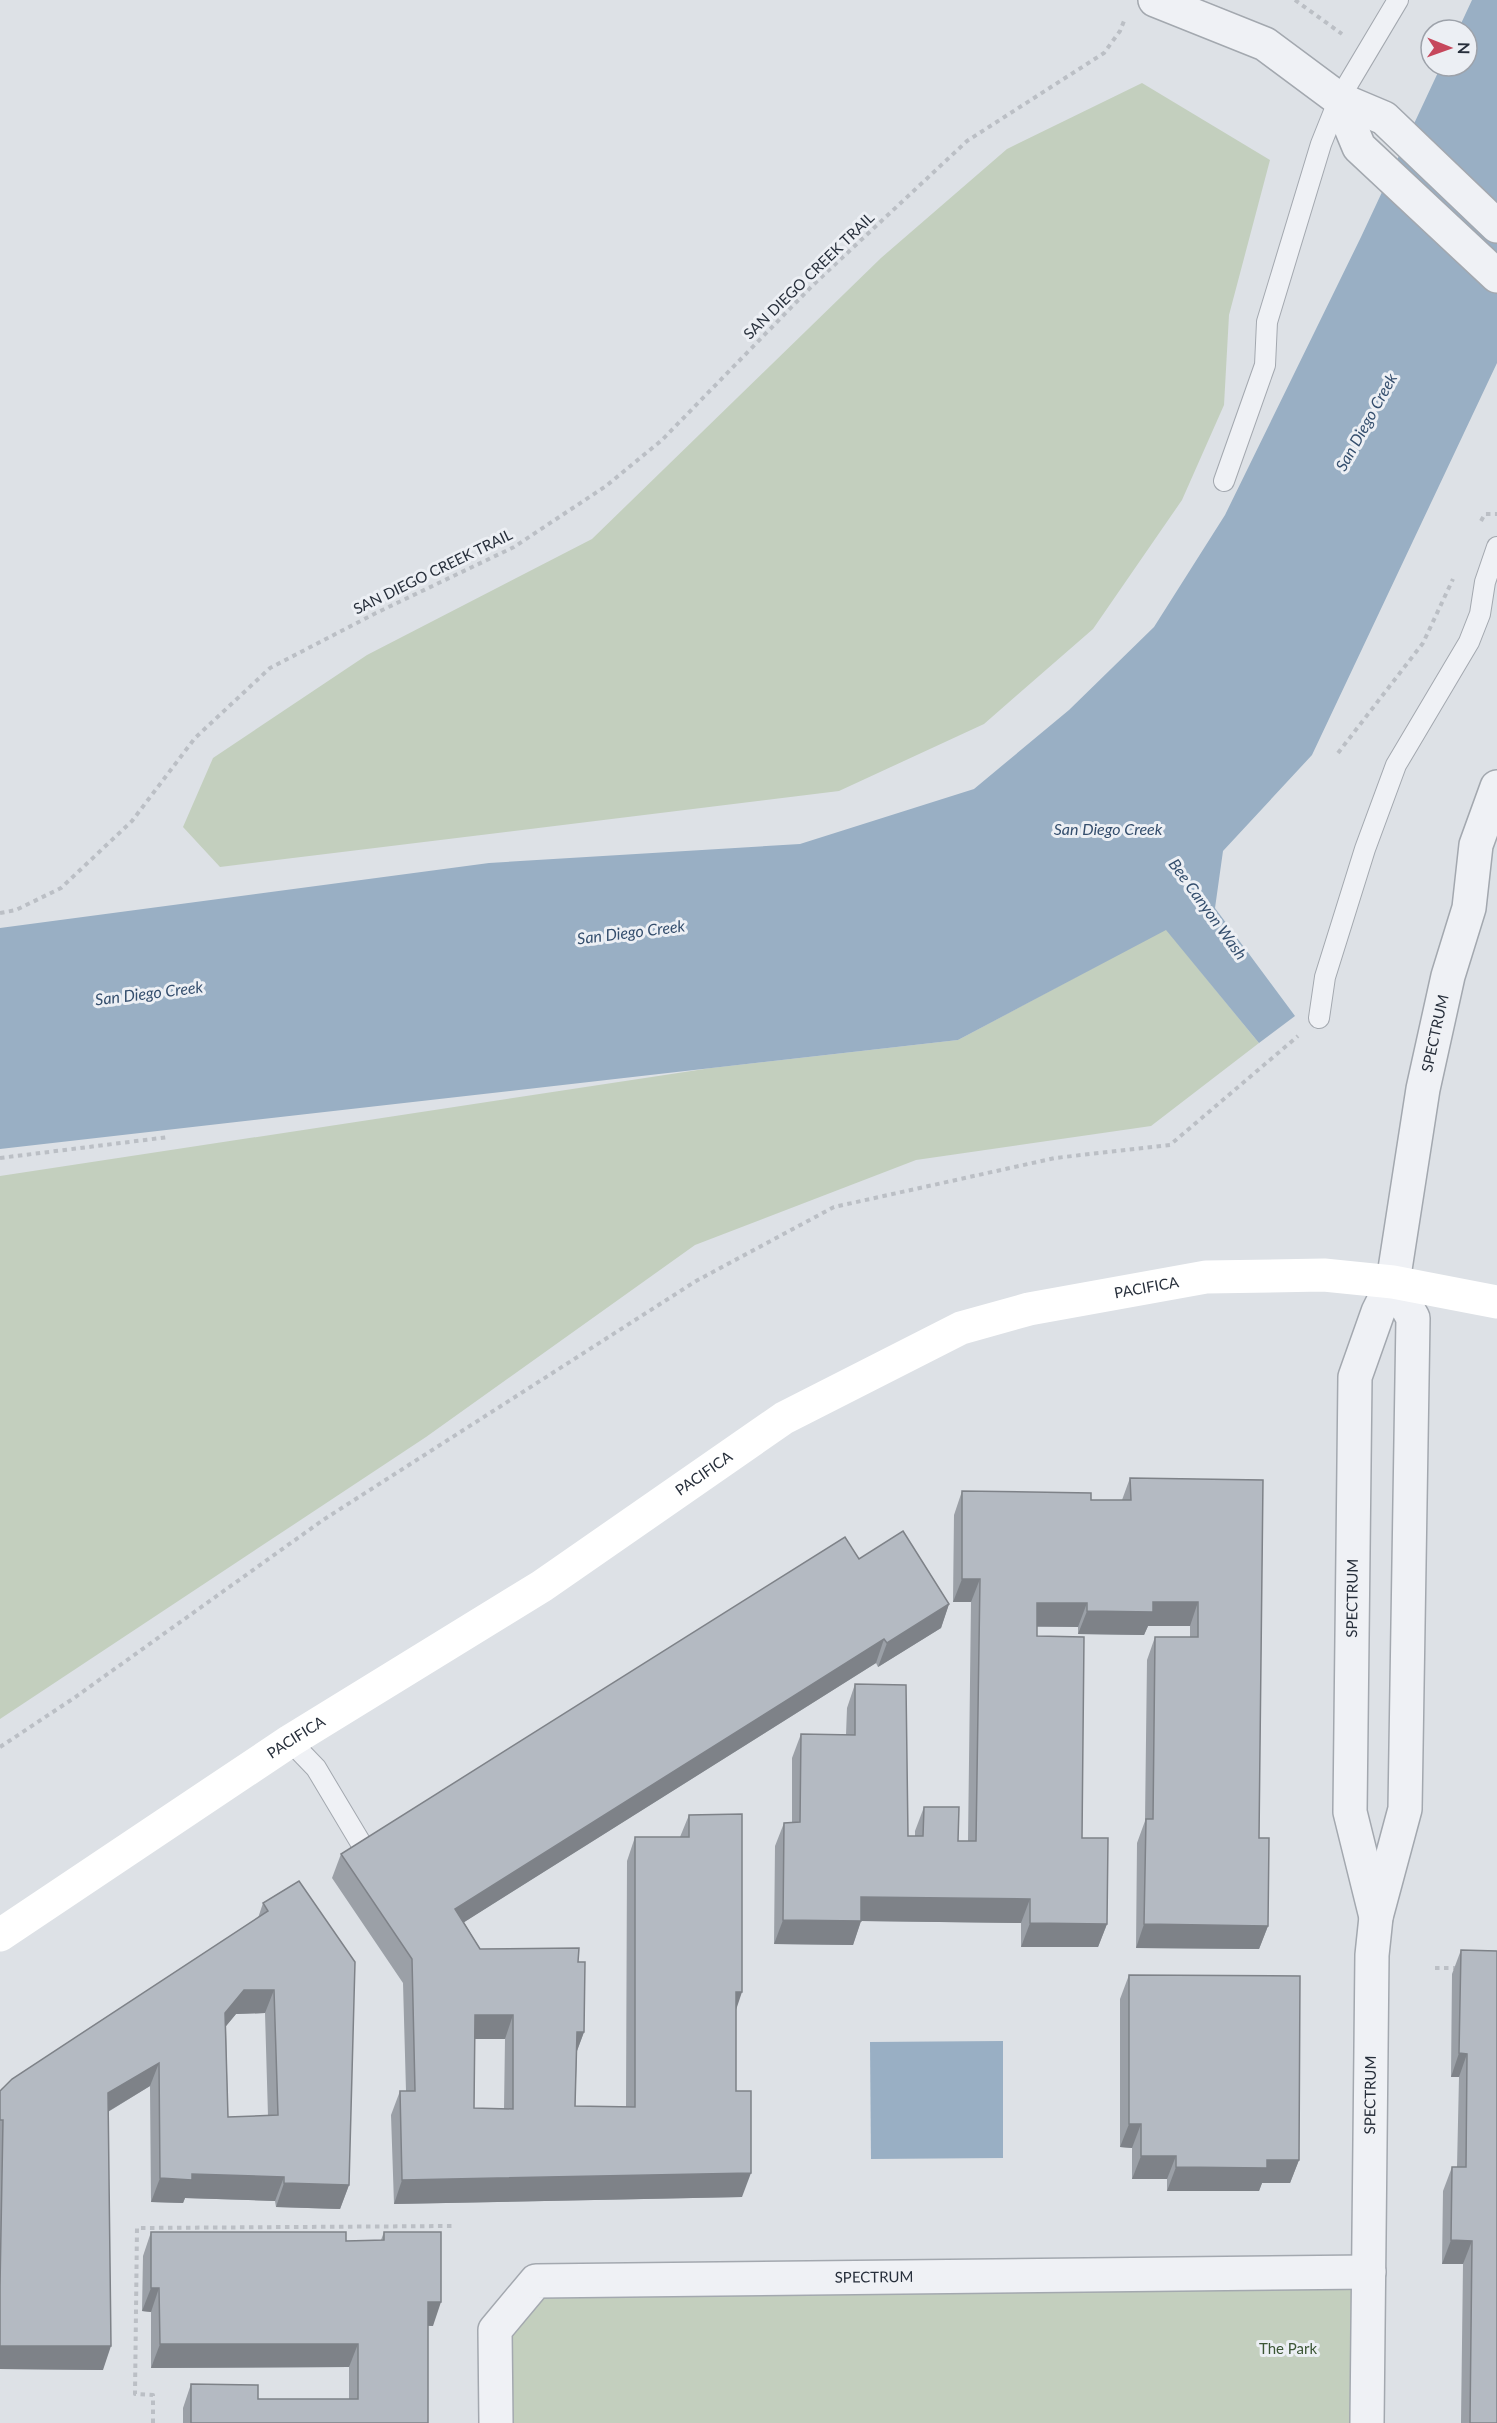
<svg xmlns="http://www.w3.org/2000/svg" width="1497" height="2423" font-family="Lato,sans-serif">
  <rect width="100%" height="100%" fill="#dde1e6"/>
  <!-- green -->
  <g fill="#c3cfbe">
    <path d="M1142 83 1270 160 1229 315 1224 405 1182 500 1093 629 984 724 839 791 220 867 183 827 213 758 367 655 592 539 881 258 1007 149Z"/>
    <path d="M1166 929 1259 1043 1151 1126 916 1160 695 1245 426 1437 0 1719V1176L711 1068 958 1040Z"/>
    <path d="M1369 2272 1367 2423H496L495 2330 536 2281Z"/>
  </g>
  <!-- water -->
  <g fill="#99afc4">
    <path d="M1472 0H1497V363L1312 755 1223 851 1215 908 1295 1016 1259 1043 1166 930 958 1040 0 1149V928L489 863 800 844 974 789 1069 710 1154 627 1225 515 1361 237 1441 66H1467V30H1458Z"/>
    <path d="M1003 2041V2158L871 2159 870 2042Z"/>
  </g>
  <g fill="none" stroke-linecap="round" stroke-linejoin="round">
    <!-- lane casing -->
    <g stroke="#a3a8af" stroke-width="22">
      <g id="lane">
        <path d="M1224 481 1265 365 1267 322 1321 144 1339 99 1398 0"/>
        <path d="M1319 1018 1325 977 1365 849 1396 765 1469 642 1480 614 1485 582 1497 547"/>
        <path d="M290 1741 316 1768 368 1855"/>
      </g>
    </g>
    <!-- street casing -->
    <g stroke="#a3a8af" stroke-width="36">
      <g id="street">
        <path d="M1155 0 1265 44 1339 99 1384 118 1497 226"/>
        <path d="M1339 99 1359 147 1497 276"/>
        <path id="s1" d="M1376 1917 1350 1812 1355 1377 1378 1312 1393 1282 1423 1089 1448 976 1469 908 1476 845 1497 787"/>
        <path id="s2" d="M496 2423 495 2330 536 2281 1369 2272"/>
        <path id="s3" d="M1367 2423 1372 1955 1376 1917 1405 1809 1413 1318 1393 1282"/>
      </g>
    </g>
    <!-- path -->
    <g stroke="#bbbfc5" stroke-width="4" stroke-dasharray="4.5 4.5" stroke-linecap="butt">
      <path d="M1295 0 1342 34"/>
      <path d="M1481 521 1485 514H1497"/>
      <path d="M1338 753 1423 643 1453 579"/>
      <path d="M0 913 16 910 61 888 132 821 195 738 270 668 376 613 514 547 606 486 662 440 813 285 967 141 1104 53 1120 31 1124 21"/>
      <path d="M0 1158 169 1137"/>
      <path d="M0 1747 74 1698 323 1520 696 1281 834 1207 1055 1158 1170 1145 1298 1036"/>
      <path d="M1435 1968H1458"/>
      <path d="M153 2423V2395L135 2394 137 2228 453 2226"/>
    </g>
    <!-- lane -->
    <use href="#lane" stroke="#eff1f5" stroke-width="20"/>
    <!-- street -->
    <use href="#street" stroke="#eff1f5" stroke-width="33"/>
    <!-- secondary -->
    <path stroke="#fff" stroke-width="33" id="s4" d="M0 1935 290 1741 542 1586 784 1418 961 1328 1029 1309 1206 1277 1324 1275 1393 1282 1497 1302"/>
  </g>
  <!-- wall -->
  <g fill="#9ba0a7" fill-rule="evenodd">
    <path d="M1130 1478 1263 1480 1259 1838 1268 1926 1259 1949 1136 1948 1137 1843 1145 1821 1147 1660 1155 1637H1190V1626H1148L1144 1635 1078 1634V1627H1037V1636L1082 1838 1107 1924 1098 1947H1021V1923L861 1921 853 1945 774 1944 775 1846 784 1823H792V1758L801 1734 846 1735 847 1708 855 1684 908 1836H915V1831L924 1807 958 1841H968L971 1602H953L954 1515 962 1491 1091 1500H1122Z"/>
    <path d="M859 1559 949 1604 941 1628 878 1667 876 1663 464 1922 480 1949 578 1962 584 2032 577 2051 575 2106 626 2107 627 1861 635 1837H680L689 1815 736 2010V2091L742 2197 394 2204 391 2115 400 2091H406L403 1983 332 1878 341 1854ZM475 2039H505L504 2109 474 2108Z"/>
    <path d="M299 1881 349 2185 340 2209 276 2207 275 2201 185 2198 183 2203 151 2202 150 2086 108 2112 103 2370 0 2369V2091L258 1918 263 1903ZM265 2013 268 2116 228 2117 226 2026 236 2014Z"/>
    <path d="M1461 1950 1497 2423H1461L1463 2264H1442L1443 2191 1452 2167H1457L1459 2077H1451L1452 1974Z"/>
    <path d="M1129 1975 1299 2160 1290 2183H1262L1259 2191H1167V2179H1132V2148L1120 2147V1999Z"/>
    <path d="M151 2232 346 2241 381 2240 384 2232 433 2326H428V2423H183V2408L191 2384 258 2399H349V2367L151 2368V2312L142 2311 143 2256Z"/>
  </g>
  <!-- shaded-wall -->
  <g fill="#7e8288">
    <path d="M962 1579H980L971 1602H953Z"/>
    <path d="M1153 1602H1198L1190 1626H1148L1144 1635 1078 1634 1087 1611Z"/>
    <path d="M1037 1603H1087L1078 1627 1028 1626Z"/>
    <path d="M949 1604 941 1628 878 1667 887 1643Z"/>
    <path d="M884 1639 876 1663 447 1933 455 1909Z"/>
    <path d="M861 1897 1030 1899 1021 1923 861 1921 853 1945 774 1944 783 1920Z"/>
    <path d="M1030 1923 1107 1924 1098 1947H1021Z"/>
    <path d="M1144 1924 1268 1926 1259 1949 1136 1948Z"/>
    <path d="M244 1990H274L265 2013 236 2014 217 2037 225 2013Z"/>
    <path d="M736 1992H742L734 2016Z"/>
    <path d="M475 2015H513L505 2039H467Z"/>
    <path d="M577 2032H584L575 2056Z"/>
    <path d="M1459 2053 1467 2054 1459 2077H1451Z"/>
    <path d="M159 2063 150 2086 99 2117 108 2093Z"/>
    <path d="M1129 2124H1141L1132 2148 1120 2147Z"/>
    <path d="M1141 2156H1176L1167 2179H1132Z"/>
    <path d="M1267 2160H1299L1290 2183H1262L1259 2191H1167L1176 2167Z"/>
    <path d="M751 2173 742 2197 394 2204 402 2180Z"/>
    <path d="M192 2174 284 2177 275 2201 185 2198 183 2203 151 2202 160 2178Z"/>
    <path d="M284 2183 349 2185 340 2209 276 2207Z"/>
    <path d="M1451 2240 1472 2241 1463 2264H1442Z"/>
    <path d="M151 2288H159L151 2312 142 2311Z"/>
    <path d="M428 2302H441L433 2326 419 2325Z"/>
    <path d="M160 2344H358L349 2367 151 2368Z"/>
    <path d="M0 2346H111L103 2370 0 2369Z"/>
  </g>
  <!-- building -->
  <g fill="#b4bac2" stroke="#7e8288" stroke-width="1.5" fill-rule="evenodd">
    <path d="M1130 1478 1263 1480 1259 1838H1269L1268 1926 1144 1924 1146 1819H1153L1155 1637H1198V1602H1153V1612L1087 1611V1603H1037V1636L1084 1637 1082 1838H1108L1107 1924 1030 1923V1899L861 1897V1921L783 1920 784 1823 800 1822 801 1734 855 1735V1684L906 1685 908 1836H923L924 1807H959L958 1841H976L980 1579H962V1491L1091 1493V1500H1131Z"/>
    <path d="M903 1531 949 1604 887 1643 884 1639 455 1909 480 1949 579 1948 578 1962H585L584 2032H577L575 2106 635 2107V1837H689V1815L742 1814V1992H736V2091H751V2173L402 2180 400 2091H415L412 1959 341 1854 845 1537 859 1559ZM475 2015H513V2109L474 2108Z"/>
    <path d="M299 1881 355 1962 349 2185 284 2183V2177L192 2174V2180L160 2178 159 2063 108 2093 111 2346H0V2286L3 2120H0V2091L12 2079 268 1911 263 1903ZM244 1990H274L278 2115 228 2117 225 2013Z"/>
    <path d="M1461 1950 1497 1951V2423H1470L1472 2241 1451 2240 1452 2167H1466L1467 2054 1459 2053Z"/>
    <path d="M1129 1975 1300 1976 1299 2160H1267V2168L1176 2167V2156H1141V2124H1129Z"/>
    <path d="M151 2232H346V2241L384 2240V2232H441V2302H428V2423H191V2384L258 2385V2399H358V2344H160L159 2288H151Z"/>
  </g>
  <g text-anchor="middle" stroke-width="6" stroke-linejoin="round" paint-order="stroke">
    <!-- street labels -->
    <g font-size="15" fill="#272f3b" stroke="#eceff4">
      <text transform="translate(809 276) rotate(-44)" y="5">SAN DIEGO CREEK TRAIL</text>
      <text transform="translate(433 572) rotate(-26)" y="5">SAN DIEGO CREEK TRAIL</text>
      <text dy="5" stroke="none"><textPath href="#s1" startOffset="898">SPECTRUM</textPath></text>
      <text dy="5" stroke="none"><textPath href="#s4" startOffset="1328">PACIFICA</textPath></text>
      <text dy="5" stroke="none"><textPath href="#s4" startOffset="842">PACIFICA</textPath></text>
      <text dy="5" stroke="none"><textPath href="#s1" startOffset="322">SPECTRUM</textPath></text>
      <text dy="5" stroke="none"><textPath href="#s4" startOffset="356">PACIFICA</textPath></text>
      <text dy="5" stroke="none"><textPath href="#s3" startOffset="328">SPECTRUM</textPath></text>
      <text dy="5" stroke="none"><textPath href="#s2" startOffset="495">SPECTRUM</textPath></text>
    </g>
    <!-- park labels -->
    <g font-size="15" fill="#3c5635" stroke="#eceff4">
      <text x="1288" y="2354">The Park</text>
    </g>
    <!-- water labels -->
    <g font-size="16" font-style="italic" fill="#344e6d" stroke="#eceff4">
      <text transform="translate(1366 422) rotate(-61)" y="6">San Diego Creek</text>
      <text x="1108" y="835">San Diego Creek</text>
      <text transform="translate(1208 909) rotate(54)" y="6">Bee Canyon Wash</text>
      <text transform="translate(631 932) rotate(-7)" y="6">San Diego Creek</text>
      <text transform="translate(149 993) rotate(-7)" y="6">San Diego Creek</text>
    </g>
  </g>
  <!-- north arrow -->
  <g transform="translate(1449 48) rotate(91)"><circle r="28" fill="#eceff4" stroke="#9da2aa" stroke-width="1.5"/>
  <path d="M0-4.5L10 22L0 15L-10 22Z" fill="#c6475c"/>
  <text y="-9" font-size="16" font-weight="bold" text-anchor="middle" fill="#272f3b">N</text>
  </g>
</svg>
